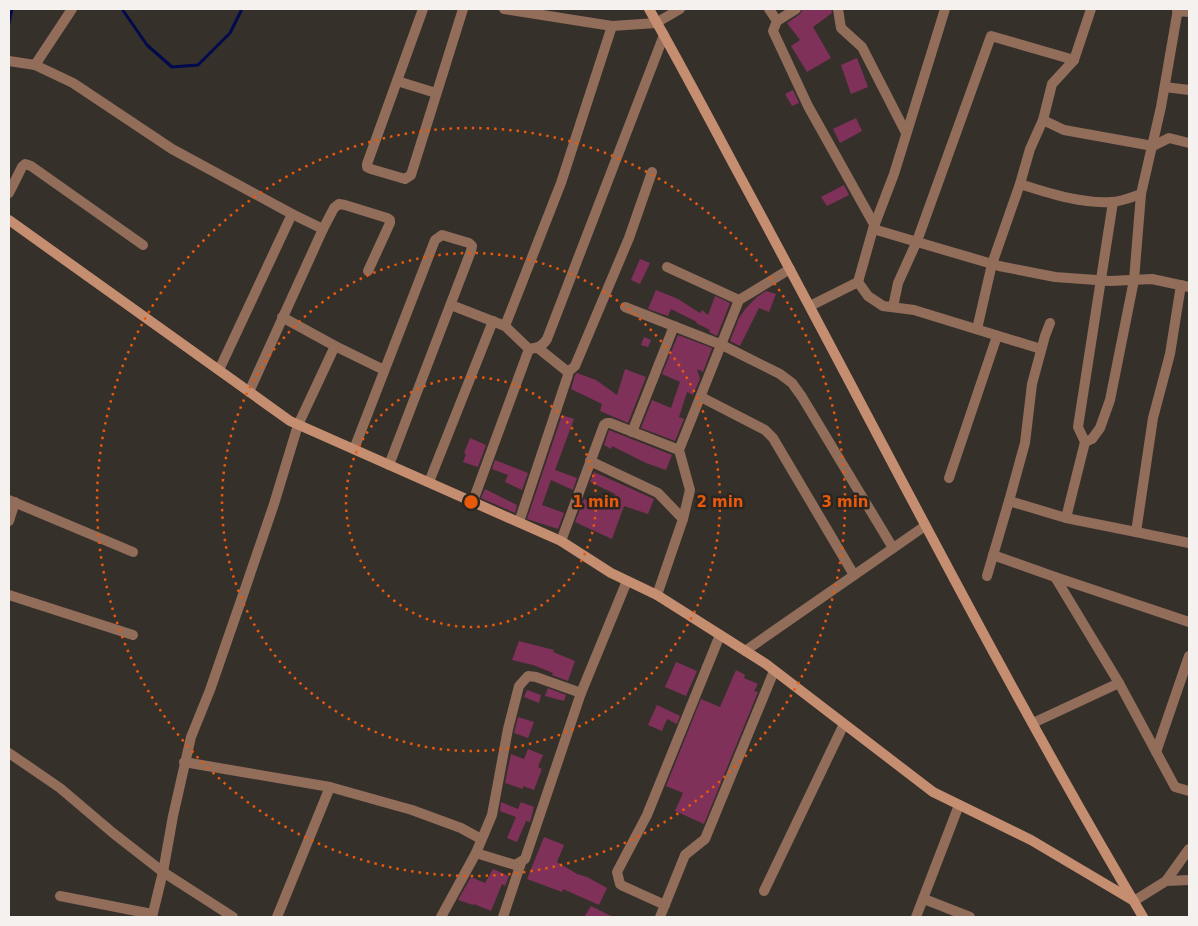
<svg xmlns="http://www.w3.org/2000/svg" width="1198" height="926" font-family="'DejaVu Sans',sans-serif">
  <rect width="100%" height="100%" fill="#36302b"/>
  <g fill="none" stroke-linecap="round" stroke-linejoin="round">
    <!-- stream -->
    <g stroke="#000a4c" stroke-width="3">
      <path d="M122 9 147 45 172 67 198 65 230 33 242 9"/>
      <path d="M9 23 12 9"/>
    </g>
  </g>
  <!-- building -->
  <g fill="#7f315a">
    <path d="M803 9H831L832 13 813 27 831 58 807 72 791 46 800 40 787 23 800 14Z"/>
    <path d="M857 58 868 87 851 94 841 65Z"/>
    <path d="M793 90 799 103 792 106 785 94Z"/>
    <path d="M856 118 862 131 840 143 833 129Z"/>
    <path d="M844 185 849 195 827 206 821 197Z"/>
    <path d="M640 259 650 263 640 284 631 280Z"/>
    <path d="M656 290 678 299 700 313 702 310 708 315 715 296 730 303 717 336 709 332 710 330 696 323 697 322 671 309 668 316 648 309Z"/>
    <path d="M766 291 776 294 769 312 759 308 740 346 730 341 739 318 746 308 757 297Z"/>
    <path d="M678 335 712 348 703 372 697 369 700 379 693 395 687 392 679 417 684 419 675 441 641 428 652 400 671 408 680 382 662 374Z"/>
    <path d="M644 337 651 340 648 347 641 345Z"/>
    <path d="M625 369 646 377 628 423 600 411 602 404 571 389 575 375 577 373 596 380 617 395Z"/>
    <path d="M562 415 574 419 555 470 577 478 573 490 551 480 542 505 564 513 558 529 527 519Z"/>
    <path d="M609 430 672 455 666 470 646 463 612 446 611 449 604 445Z"/>
    <path d="M470 438 486 445 478 467 463 462 466 454 464 453Z"/>
    <path d="M495 460 528 473 522 490 505 482 508 475 492 469Z"/>
    <path d="M594 472 654 499 648 514 624 506 612 539 575 522 584 499 609 509 615 494 590 482Z"/>
    <path d="M485 489 517 505 515 513 481 498Z"/>
    <path d="M519 641 554 650 553 652 575 661 568 681 552 675 553 673 533 665 512 660Z"/>
    <path d="M676 662 697 671 686 696 665 687Z"/>
    <path d="M736 670 745 675 744 678 758 684 754 691 758 692 704 824 675 811 683 793 666 786 701 699 720 707Z"/>
    <path d="M548 688 566 695 564 701 545 696Z"/>
    <path d="M527 690 541 695 539 703 524 697Z"/>
    <path d="M657 705 680 716 677 724 667 719 662 731 648 725Z"/>
    <path d="M518 717 534 722 528 738 514 733Z"/>
    <path d="M528 749 543 755 538 767 542 769 534 790 523 786V789L505 783 511 754 524 759Z"/>
    <path d="M501 802 518 809 521 802 534 807 530 822 526 821 517 842 507 838 516 817 500 811Z"/>
    <path d="M544 837 564 845 557 862 577 874 587 877 607 888 599 905 563 889 562 892 527 879Z"/>
    <path d="M493 869 509 876 505 886 502 884 491 911 474 904 473 905 458 900 471 877 485 883Z"/>
    <path d="M591 906 613 917H584Z"/>
  </g>
  <g fill="none" stroke-linecap="round" stroke-linejoin="round">
    <!-- street -->
    <g stroke="#916d5a" stroke-width="10">
      <path d="M423 9 367 164V167L371 169 405 179 411 175 463 9"/>
      <path d="M504 9 612 26 656 23 680 9"/>
      <path d="M769 9 777 21"/>
      <path d="M796 9 777 21 773 31 808 106 875 226"/>
      <path d="M838 9 841 28 862 47 906 133"/>
      <path d="M1177 11 1189 12"/>
      <path d="M9 61 35 65 73 83 172 149 292 214 323 229"/>
      <path d="M35 65 72 9"/>
      <path d="M397 81 436 93"/>
      <path d="M1165 87 1189 90"/>
      <path d="M1043 120 1064 130 1153 146 1169 138 1189 143"/>
      <path d="M1020 184C1049 193 1081 204 1111 202 1121 202 1132 197 1141 194L1161 107 1178 9"/>
      <path d="M9 193 22 167 25 164 31 166 143 245"/>
      <path d="M873 229 999 266 1055 277 1110 281 1152 279 1189 287"/>
      <path d="M667 267 739 300"/>
      <path d="M858 282 868 296 883 306 914 310 1041 349"/>
      <path d="M451 305 505 326 529 349 473 501"/>
      <path d="M810 306 858 282 873 229 894 174 945 9"/>
      <path d="M625 307 722 345 780 374 792 383 802 397 893 548"/>
      <path d="M893 307 898 283 917 241 991 36 1074 60"/>
      <path d="M282 317 335 346 384 370"/>
      <path d="M505 326 561 183 612 26"/>
      <path d="M977 329 992 264 1020 184 1030 149 1043 120 1052 84 1074 60 1091 9"/>
      <path d="M529 349C537 348 542 347 547 339L664 35"/>
      <path d="M219 370 292 214"/>
      <path d="M568 372 575 366 629 238 652 172"/>
      <path d="M249 392 323 229 334 208 339 204 345 205 387 218 390 220V223L368 271"/>
      <path d="M701 397 765 430 773 438 854 575"/>
      <path d="M632 432 674 326"/>
      <path d="M1085 442 1092 439 1100 428 1110 400 1134 280 1141 194"/>
      <path d="M354 449 435 240 442 235 469 243 472 246 471 251 389 465"/>
      <path d="M679 450 690 490 683 519"/>
      <path d="M590 461 658 493 683 519 657 595"/>
      <path d="M949 478 997 336"/>
      <path d="M429 482 493 321"/>
      <path d="M9 500 133 552"/>
      <path d="M1009 501 1025 443 1032 384 1045 336 1050 323"/>
      <path d="M1066 518 1085 442 1078 427 1113 202"/>
      <path d="M9 521 15 502"/>
      <path d="M519 522 568 375V372L538 348"/>
      <path d="M1136 532 1189 543"/>
      <path d="M561 541 604 425 607 423H610L679 450 739 300 790 269"/>
      <path d="M993 555 1055 577 1119 683 1033 723"/>
      <path d="M987 576 1009 501 1066 518 1136 532 1153 418 1170 354 1181 285"/>
      <path d="M1055 577 1189 622"/>
      <path d="M9 595 133 635"/>
      <path d="M745 651 925 526"/>
      <path d="M1119 683 1175 787 1189 791"/>
      <path d="M1156 752 1189 656"/>
      <path d="M9 753 60 788 113 833 163 872 233 917"/>
      <path d="M184 762 330 787 412 810 461 828 481 839"/>
      <path d="M476 853 515 865 525 859 581 693 627 581"/>
      <path d="M1166 881 1189 880"/>
      <path d="M764 891 844 724"/>
      <path d="M60 896 152 914"/>
      <path d="M924 899 970 917"/>
      <path d="M1134 901 1166 881 1189 849"/>
      <path d="M665 905 623 886 620 884 617 872 647 815 720 635"/>
      <path d="M152 917 163 872 173 816 191 737 210 690 245 589 274 504 298 425 335 346"/>
      <path d="M277 917 330 787"/>
      <path d="M441 917 476 853 492 815 508 729 519 686 528 676 536 677 581 693"/>
      <path d="M503 917 521 863"/>
      <path d="M660 917 685 855 705 839 774 671"/>
      <path d="M916 917 959 805"/>
    </g>
    <!-- secondary -->
    <g stroke="#c68e70" stroke-width="10">
      <path d="M649 9C679 61 707 115 736 169 871 418 998 673 1143 917"/>
      <path d="M9 220 290 421 561 541 611 573 657 595 766 664 933 792 1031 840 1134 901"/>
    </g>
  </g>
  <!-- distance rings -->
  <g fill="none" stroke="#e8590c" stroke-width="2.5" stroke-dasharray="2.5 5">
    <circle cx="471" cy="502" r="125"/>
    <circle cx="471" cy="502" r="249"/>
    <circle cx="471" cy="502" r="374"/>
  </g>
  <circle cx="471" cy="502" r="8" fill="#e8590c" stroke="#2c2621" stroke-width="2.5"/>
  <g font-size="15" text-anchor="middle" font-weight="bold" fill="#e8590c" stroke="#2c2621" stroke-width="5" stroke-linejoin="round" paint-order="stroke">
    <text x="596" y="507">1 min</text>
    <text x="720" y="507">2 min</text>
    <text x="845" y="507">3 min</text>
  </g>
  <!-- border -->
  <rect width="1198" height="926" fill="none" stroke="#f5f1ee" stroke-width="20"/>
</svg>
